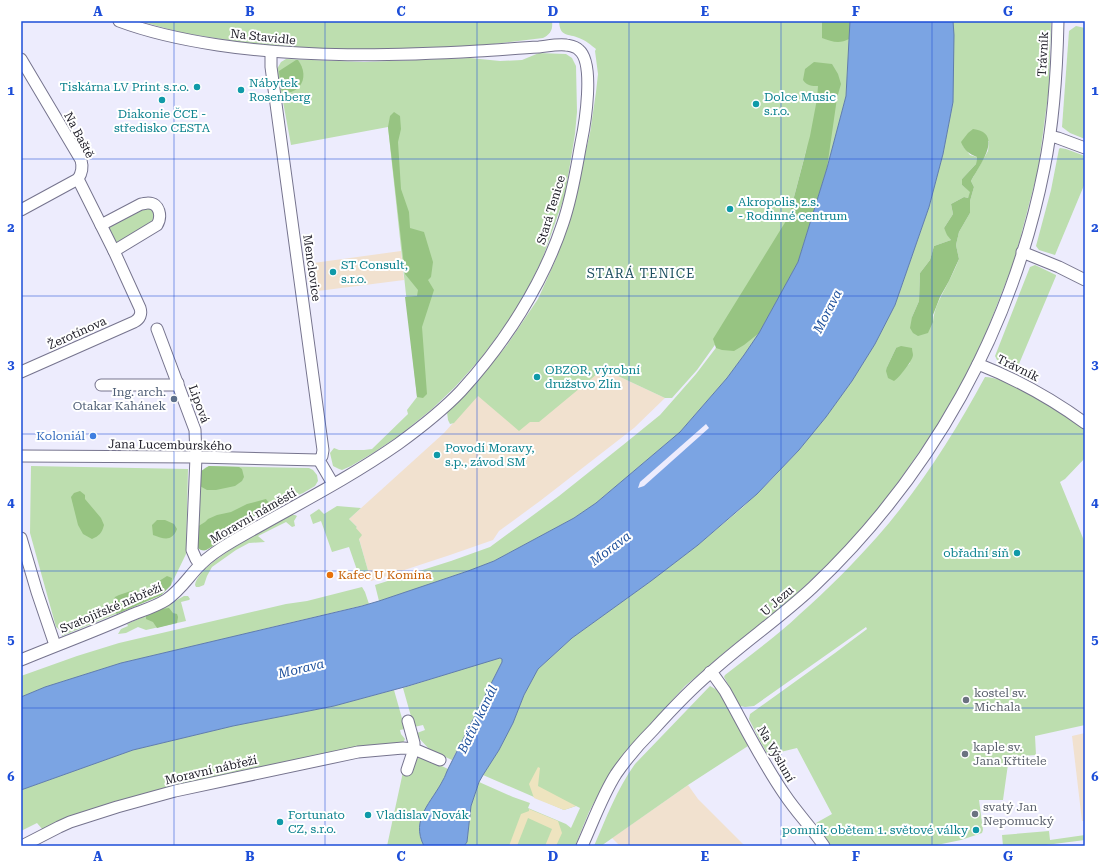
<svg xmlns="http://www.w3.org/2000/svg" width="1106" height="867" font-family="'Roboto Serif',serif">
  <rect width="100%" height="100%" fill="#edecfd"/>
  <!-- industrial -->
  <g fill="#f1e1cf">
    <path d="M401 251 404 280 310 292 306 264Z"/>
    <path d="M603 369 665 398 634 428 540 501 499 531 493 540 450 555 371 581 356 528 357 527 349 519 444 433 478 395Z"/>
    <path d="M1085 733V821H1082L1072 736Z"/>
    <path d="M688 785 698 799 745 846H620L612 838Z"/>
  </g>
  <!-- green -->
  <g fill="#bddeaf" fill-rule="evenodd">
    <path d="M139 21H552C553 29 551 34 543 38L470 47 357 50 301 49 246 43 183 33Z"/>
    <path d="M559 21H850L846 96 827 168 798 262 759 333 744 355 727 378 680 432 596 503 574 518 494 561 468 571 379 601 375 585 451 561 490 547 559 496 623 445 660 415 696 374 728 332 795 211 807 147 789 216 727 328 697 370 672 398H665L603 369 539 422H530L519 431 478 396 454 423 450 424 448 420 447 412 478 381 507 345 538 299 556 259 569 222 590 133 596 92 598 74 595 51 596 49C591 45 585 40 579 38 568 33 560 38 559 21Z"/>
    <path d="M953 21H1051L1049 88 1038 170 1020 239 1013 264 986 333 964 379 945 412 933 432 899 481 875 513 844 548 807 584 772 616 732 646 685 686 633 743 609 774 589 812 575 846H464L467 842 471 806 479 782 513 797 530 803 528 808 566 824 571 828 580 808 576 806 564 810 483 775 499 750 513 723 524 695 538 669 572 638 651 581 698 545 743 507 770 481 799 450 826 417 852 381 875 344 895 305 929 207 943 154 953 102ZM989 141 988 151 971 181 974 187 970 201V213L959 232 956 245 959 259C956 267 952 275 948 283 942 295 934 307 933 322L912 317 919 301 920 273 930 260 934 246 951 240 944 228 953 214 951 204 964 197 968 198 971 192 962 185V179L976 164 977 157 970 155 963 146ZM896 348 910 363 902 372 887 367Z"/>
    <path d="M1076 26 1085 28V139L1070 133 1062 127 1069 31Z"/>
    <path d="M539 53 566 54 572 58 576 66 577 112 575 134 565 195 542 260 519 306 482 357 455 387 432 409 400 435 373 453 351 466 342 470 339 469 333 466 330 453 334 448 339 450H364L372 449 408 414 407 410 417 397 388 127 291 145 277 69 281 62 286 59 364 62 470 58 500 61 522 60Z"/>
    <path d="M1060 148 1066 149 1085 156V183L1055 255 1039 250 1036 246 1051 190 1059 149Z"/>
    <path d="M147 206 155 212 154 222 117 243 108 228V225Z"/>
    <path d="M1035 265 1056 275V276L1016 371C1006 367 999 366 995 356L1030 267Z"/>
    <path d="M985 377C1008 378 1038 398 1057 411 1067 417 1076 423 1085 430V458L1065 479 1060 482 1085 543V725L1035 736 1036 755 1009 757 1003 800H979L983 830 982 833 961 840 932 846H831L816 823 832 814 797 748 768 755 759 739 749 719 750 714 835 653 867 629 866 627 754 706 745 707 740 706 724 677 725 675C750 655 777 636 800 614 827 590 853 564 877 537 920 488 954 434 985 377Z"/>
    <path d="M31 466 188 469 186 554 171 585 160 596 62 636 60 630 56 627 30 533Z"/>
    <path d="M209 466 309 468 313 470 317 475 318 481 315 486 303 493 271 506 252 517 240 530 206 550C201 551 200 550 196 546L198 477 205 468Z"/>
    <path d="M337 506 361 508 349 519 357 527 356 528 362 535 359 539 369 574 354 577 352 572 357 570 349 547 332 552 321 521 313 524 310 515 319 509 324 514Z"/>
    <path d="M291 515H295L297 516 294 521 295 526 292 527 286 522 258 536 265 542 249 543 236 550 212 567 207 576 204 585 199 587H196L195 585C198 562 271 527 291 515Z"/>
    <path d="M362 587 365 592 369 604 121 663 45 687 21 697V676L77 656 119 643 286 604 307 601Z"/>
    <path d="M184 596H188L190 599 189 600 181 602 186 621 146 630 138 627 126 633 118 634 121 629 128 626 127 624 161 609Z"/>
    <path d="M498 658 502 659V662L452 760 430 750 417 736V733L425 730 423 725 414 727 403 688Z"/>
    <path d="M710 686 719 691 748 746 688 785 601 846H594C606 818 617 789 635 764Z"/>
    <path d="M394 690 405 729 400 730 401 734 405 739 403 743 351 749 43 830 37 823 21 831V790L133 750 233 726 334 706Z"/>
    <path d="M421 756 448 769C446 773 445 777 443 780 432 802 410 819 424 846H387L403 772 414 764 417 759Z"/>
    <path d="M1049 831 1050 840 1085 835V840L1038 846H1003L1002 835Z"/>
  </g>
  <!-- forest -->
  <g fill="#97c482">
    <path d="M822 21H850L849 39C840 44 832 42 822 38Z"/>
    <path d="M296 60H298C304 68 306 79 299 87 297 89 294 91 291 92 288 92 284 91 281 90L279 71Z"/>
    <path d="M814 62 832 64 838 74 841 84 837 98 827 168 798 262 759 333 744 345 734 351 722 350 716 348 713 339 789 216 810 136 817 99 818 86C812 86 807 86 803 80L805 69Z"/>
    <path d="M394 112 400 116 401 129 398 142 401 189 409 212 410 228 424 232 433 262 431 277 428 280 434 290 422 327 427 394 423 398 417 397 405 297 417 296 418 290 405 274 388 127 390 116Z"/>
    <path d="M973 129C1005 133 979 166 971 181L974 187 970 201V213L959 232 956 245 959 259 949 281 940 297 933 315V322L928 333 918 336 913 333 910 328 912 317 919 301 920 273 930 260 934 246 951 240 947 235 944 228 953 214 951 204 964 197 968 198 970 192 962 185V179L976 164 977 157C969 154 964 150 961 142L968 133Z"/>
    <path d="M901 346 912 348C912 351 913 353 913 355 913 360 899 378 894 381L888 378 886 371 887 367 896 348Z"/>
    <path d="M209 466 239 467 242 469 244 477 242 481 235 486 216 490H207L198 485 201 471Z"/>
    <path d="M80 491 85 495V499L101 518 104 525C102 533 99 536 92 539L83 534 78 525 71 497 74 493Z"/>
    <path d="M266 499 271 506 252 517 240 530 206 550C201 551 200 550 196 546L197 527 205 522 208 519 217 515 231 512 247 504Z"/>
    <path d="M157 520H165L174 524 177 529C172 542 164 539 153 535L152 525Z"/>
    <path d="M167 576 172 578 171 585 161 595 117 614 113 610 111 605 115 597 119 595 134 590 140 592 150 589 156 583Z"/>
    <path d="M169 608 173 613 177 614 178 617 177 623 157 628 153 622 146 619V616L161 609Z"/>
  </g>
  <!-- sand -->
  <g fill="#eee4bf">
    <path d="M538 767 540 768 538 786 576 806 564 810 534 798 529 784Z"/>
    <path d="M529 809 558 821 562 833 556 846H545L552 829 528 818 517 846H509L521 814 529 811Z"/>
  </g>
  <!-- water -->
  <path fill="#7ba4e3" stroke="#607dac" d="M850 21H953L954 35 953 102 943 154 929 207 895 305 875 344 852 381 826 417 799 450 757 494 698 545 651 581 572 638 538 669 524 695 513 723 499 750 483 775 479 782 471 806 467 842 464 846H424C410 819 432 802 443 780 445 777 446 773 448 769L502 662V659L500 658 408 686 334 706 233 726 133 750 21 790V697L45 687 121 663 362 606 379 601 468 571 494 561 574 518 596 503 680 432 727 378 744 355 759 333 798 262 827 168 846 96Z"/>
  <!-- pier -->
  <path fill="#edecfd" d="M706 424 709 428 644 486 638 488 640 482Z"/>
  <g fill="none" stroke-linecap="round" stroke-linejoin="round">
    <!-- minor casing -->
    <g stroke="#76748e" stroke-width="13">
      <g id="minor">
        <path d="M271 52V67L323 450 322 456 319 460 333 484"/>
        <path d="M21 59 81 160C83 167 82 173 78 179L21 210"/>
        <path d="M1050 136 1058 138 1085 148"/>
        <path d="M101 225 141 204C142 204 147 203 148 203 160 203 162 217 157 225L114 251"/>
        <path d="M1022 252 1059 267 1085 280"/>
        <path d="M157 329 195 430 196 457 192 550 196 559 200 565"/>
        <path d="M978 364C1016 379 1052 399 1085 423"/>
        <path d="M21 372 134 322C140 319 142 314 140 308L114 251 78 179"/>
        <path d="M101 385H174L178 383"/>
        <path d="M21 456 196 457 319 460"/>
        <path d="M21 538 37 592 55 645"/>
        <path d="M21 660C57 645 93 632 129 616 141 611 155 607 166 600 180 591 189 576 200 565 209 556 221 548 233 541 288 509 345 481 398 444 420 428 442 411 461 391 504 344 543 284 563 223 572 197 576 170 581 143 585 124 595 63 579 50 575 46 571 46 566 45 557 44 548 46 539 47 519 48 498 50 478 51 391 56 304 58 218 45 185 40 151 33 119 21"/>
        <path d="M710 672 715 677 725 691C744 725 762 762 785 795 797 813 812 828 824 846"/>
        <path d="M408 721 414 743V749L440 760"/>
        <path d="M22 846 59 827 70 822 117 807 175 791 358 752 403 748 414 749 407 770"/>
        <path d="M582 846C593 822 602 796 616 774 627 758 640 743 654 729 672 709 690 690 710 673 743 643 780 618 813 587 932 474 1012 330 1044 169 1054 121 1057 70 1058 21"/>
      </g>
    </g>
    <!-- minor -->
    <use href="#minor" stroke="#fff" stroke-width="11"/>
  </g>
  <!-- grid -->
  <path fill="none" stroke="#1d4ed8" stroke-width="1" stroke-opacity="0.55" d="M174 21V846M325 21V846M477 21V846M629 21V846M781 21V846M932 21V846M21 159H1085M21 296H1085M21 434H1085M21 571H1085M21 708H1085"/>
  <!-- markers -->
  <g fill="#0f9aa8" stroke="#fff" stroke-width="1.5">
    <circle cx="197" cy="87" r="4"/>
    <circle cx="241" cy="90" r="4"/>
    <circle cx="162" cy="100" r="4"/>
    <circle cx="756" cy="104" r="4"/>
    <circle cx="730" cy="209" r="4"/>
    <circle cx="333" cy="272" r="4"/>
    <circle cx="537" cy="377" r="4"/>
    <circle cx="437" cy="455" r="4"/>
    <circle cx="1017" cy="553" r="4"/>
    <circle cx="368" cy="815" r="4"/>
    <circle cx="280" cy="822" r="4"/>
    <circle cx="976" cy="830" r="4"/>
  </g>
  <circle fill="#5c6f8a" stroke="#fff" stroke-width="1.5" cx="174" cy="399" r="4"/>
  <circle fill="#3f7fe0" stroke="#fff" stroke-width="1.5" cx="93" cy="436" r="4"/>
  <circle fill="#e8710a" stroke="#fff" stroke-width="1.5" cx="330" cy="575" r="4"/>
  <g fill="#6b7280" stroke="#fff" stroke-width="1.5">
    <circle cx="966" cy="700" r="4"/>
    <circle cx="965" cy="754" r="4"/>
    <circle cx="975" cy="814" r="4"/>
  </g>
  <g text-anchor="middle" stroke-width="4" stroke-linejoin="round" paint-order="stroke">
    <!-- street labels -->
    <g font-size="12" fill="#22212b" stroke="#fff">
      <text transform="translate(263 37) rotate(6)" y="4">Na Stavidle</text>
      <text transform="translate(1043 54) rotate(-87)" y="4">Trávník</text>
      <text transform="translate(79 135) rotate(62)" y="4">Na Baště</text>
      <text transform="translate(551 210) rotate(-73)" y="4">Stará Tenice</text>
      <text transform="translate(312 268) rotate(82)" y="4">Menclovice</text>
      <text transform="translate(77 333) rotate(-24)" y="4">Žerotínova</text>
      <text transform="translate(1018 368) rotate(26)" y="4">Trávník</text>
      <text transform="translate(199 404) rotate(70)" y="4">Lipová</text>
      <text transform="translate(170 445) rotate(1)" y="4">Jana Lucemburského</text>
      <text transform="translate(253 516) rotate(-30)" y="4">Moravní náměstí</text>
      <text transform="translate(777 601) rotate(-41)" y="4">U Jezu</text>
      <text transform="translate(111 608) rotate(-23)" y="4">Svatojiřské nábřeží</text>
      <text transform="translate(776 754) rotate(60)" y="4">Na Výsluní</text>
      <text transform="translate(211 770) rotate(-13)" y="4">Moravní nábřeží</text>
    </g>
    <!-- culture labels -->
    <g font-size="12" fill="#0d838f" stroke="#fff" text-anchor="start">
      <text x="249" y="87">Nábytek<tspan x="249" dy="14">Rosenberg</tspan></text>
      <text x="189" y="91" text-anchor="end">Tiskárna LV Print s.r.o.</text>
      <text x="764" y="101">Dolce Music<tspan x="764" dy="14">s.r.o.</tspan></text>
      <text x="162" y="118" text-anchor="middle">Diakonie ČCE -<tspan x="162" dy="14">středisko CESTA</tspan></text>
      <text x="738" y="206">Akropolis, z.s.<tspan x="738" dy="14">- Rodinné centrum</tspan></text>
      <text x="341" y="269">ST Consult,<tspan x="341" dy="14">s.r.o.</tspan></text>
      <text x="545" y="374">OBZOR, výrobní<tspan x="545" dy="14">družstvo Zlín</tspan></text>
      <text x="445" y="452">Povodí Moravy,<tspan x="445" dy="14">s.p., závod SM</tspan></text>
      <text x="1009" y="557" text-anchor="end">obřadní síň</text>
      <text x="288" y="819">Fortunato<tspan x="288" dy="14">CZ, s.r.o.</tspan></text>
      <text x="376" y="819">Vladislav Novák</text>
      <text x="968" y="834" text-anchor="end">pomník obětem 1. světové války</text>
    </g>
    <!-- service labels -->
    <g font-size="12" fill="#4e5e75" stroke="#fff" text-anchor="end">
      <text x="166" y="396">Ing. arch.<tspan x="166" dy="14">Otakar Kahánek</tspan></text>
    </g>
    <!-- shop labels -->
    <g font-size="12" fill="#366cbe" stroke="#fff" text-anchor="end">
      <text x="85" y="440">Koloniál</text>
    </g>
    <!-- food labels -->
    <g font-size="12" fill="#c56008" stroke="#fff" text-anchor="start">
      <text x="338" y="579">Kafec U Komína</text>
    </g>
    <!-- worship labels -->
    <g font-size="12" fill="#5b616d" stroke="#fff" text-anchor="start">
      <text x="974" y="697">kostel sv.<tspan x="974" dy="14">Michala</tspan></text>
      <text x="973" y="751">kaple sv.<tspan x="973" dy="14">Jana Křtitele</tspan></text>
      <text x="983" y="811">svatý Jan<tspan x="983" dy="14">Nepomucký</tspan></text>
    </g>
    <!-- neighbourhood labels -->
    <g font-size="13" letter-spacing="1" fill="#1d4f60" stroke="#fff">
      <text x="641" y="278">STARÁ TENICE</text>
    </g>
    <!-- water labels -->
    <g font-size="13" font-style="italic" fill="#20529d" stroke="#fff">
      <text transform="translate(827 311) rotate(-63)" y="5">Morava</text>
      <text transform="translate(610 548) rotate(-37)" y="5">Morava</text>
      <text transform="translate(301 668) rotate(-13)" y="5">Morava</text>
      <text transform="translate(477 719) rotate(-64)" y="5">Baťův kanál</text>
    </g>
  </g>
  <!-- border -->
  <rect width="1106" height="867" fill="none" stroke="#ffffff" stroke-width="44"/>
  <rect x="22" y="22" width="1062" height="823" fill="none" stroke="#1d4ed8" stroke-width="1.5"/>
  <g font-size="13" text-anchor="middle" font-weight="bold" fill="#1d4ed8">
    <text x="98" y="16">A</text>
    <text x="250" y="16">B</text>
    <text x="401" y="16">C</text>
    <text x="553" y="16">D</text>
    <text x="705" y="16">E</text>
    <text x="856" y="16">F</text>
    <text x="1008" y="16">G</text>
    <text x="11" y="95">1</text>
    <text x="1095" y="95">1</text>
    <text x="11" y="232">2</text>
    <text x="1095" y="232">2</text>
    <text x="11" y="369">3</text>
    <text x="1095" y="369">3</text>
    <text x="11" y="507">4</text>
    <text x="1095" y="507">4</text>
    <text x="11" y="644">5</text>
    <text x="1095" y="644">5</text>
    <text x="11" y="781">6</text>
    <text x="1095" y="781">6</text>
    <text x="98" y="861">A</text>
    <text x="250" y="861">B</text>
    <text x="401" y="861">C</text>
    <text x="553" y="861">D</text>
    <text x="705" y="861">E</text>
    <text x="856" y="861">F</text>
    <text x="1008" y="861">G</text>
  </g>
</svg>
